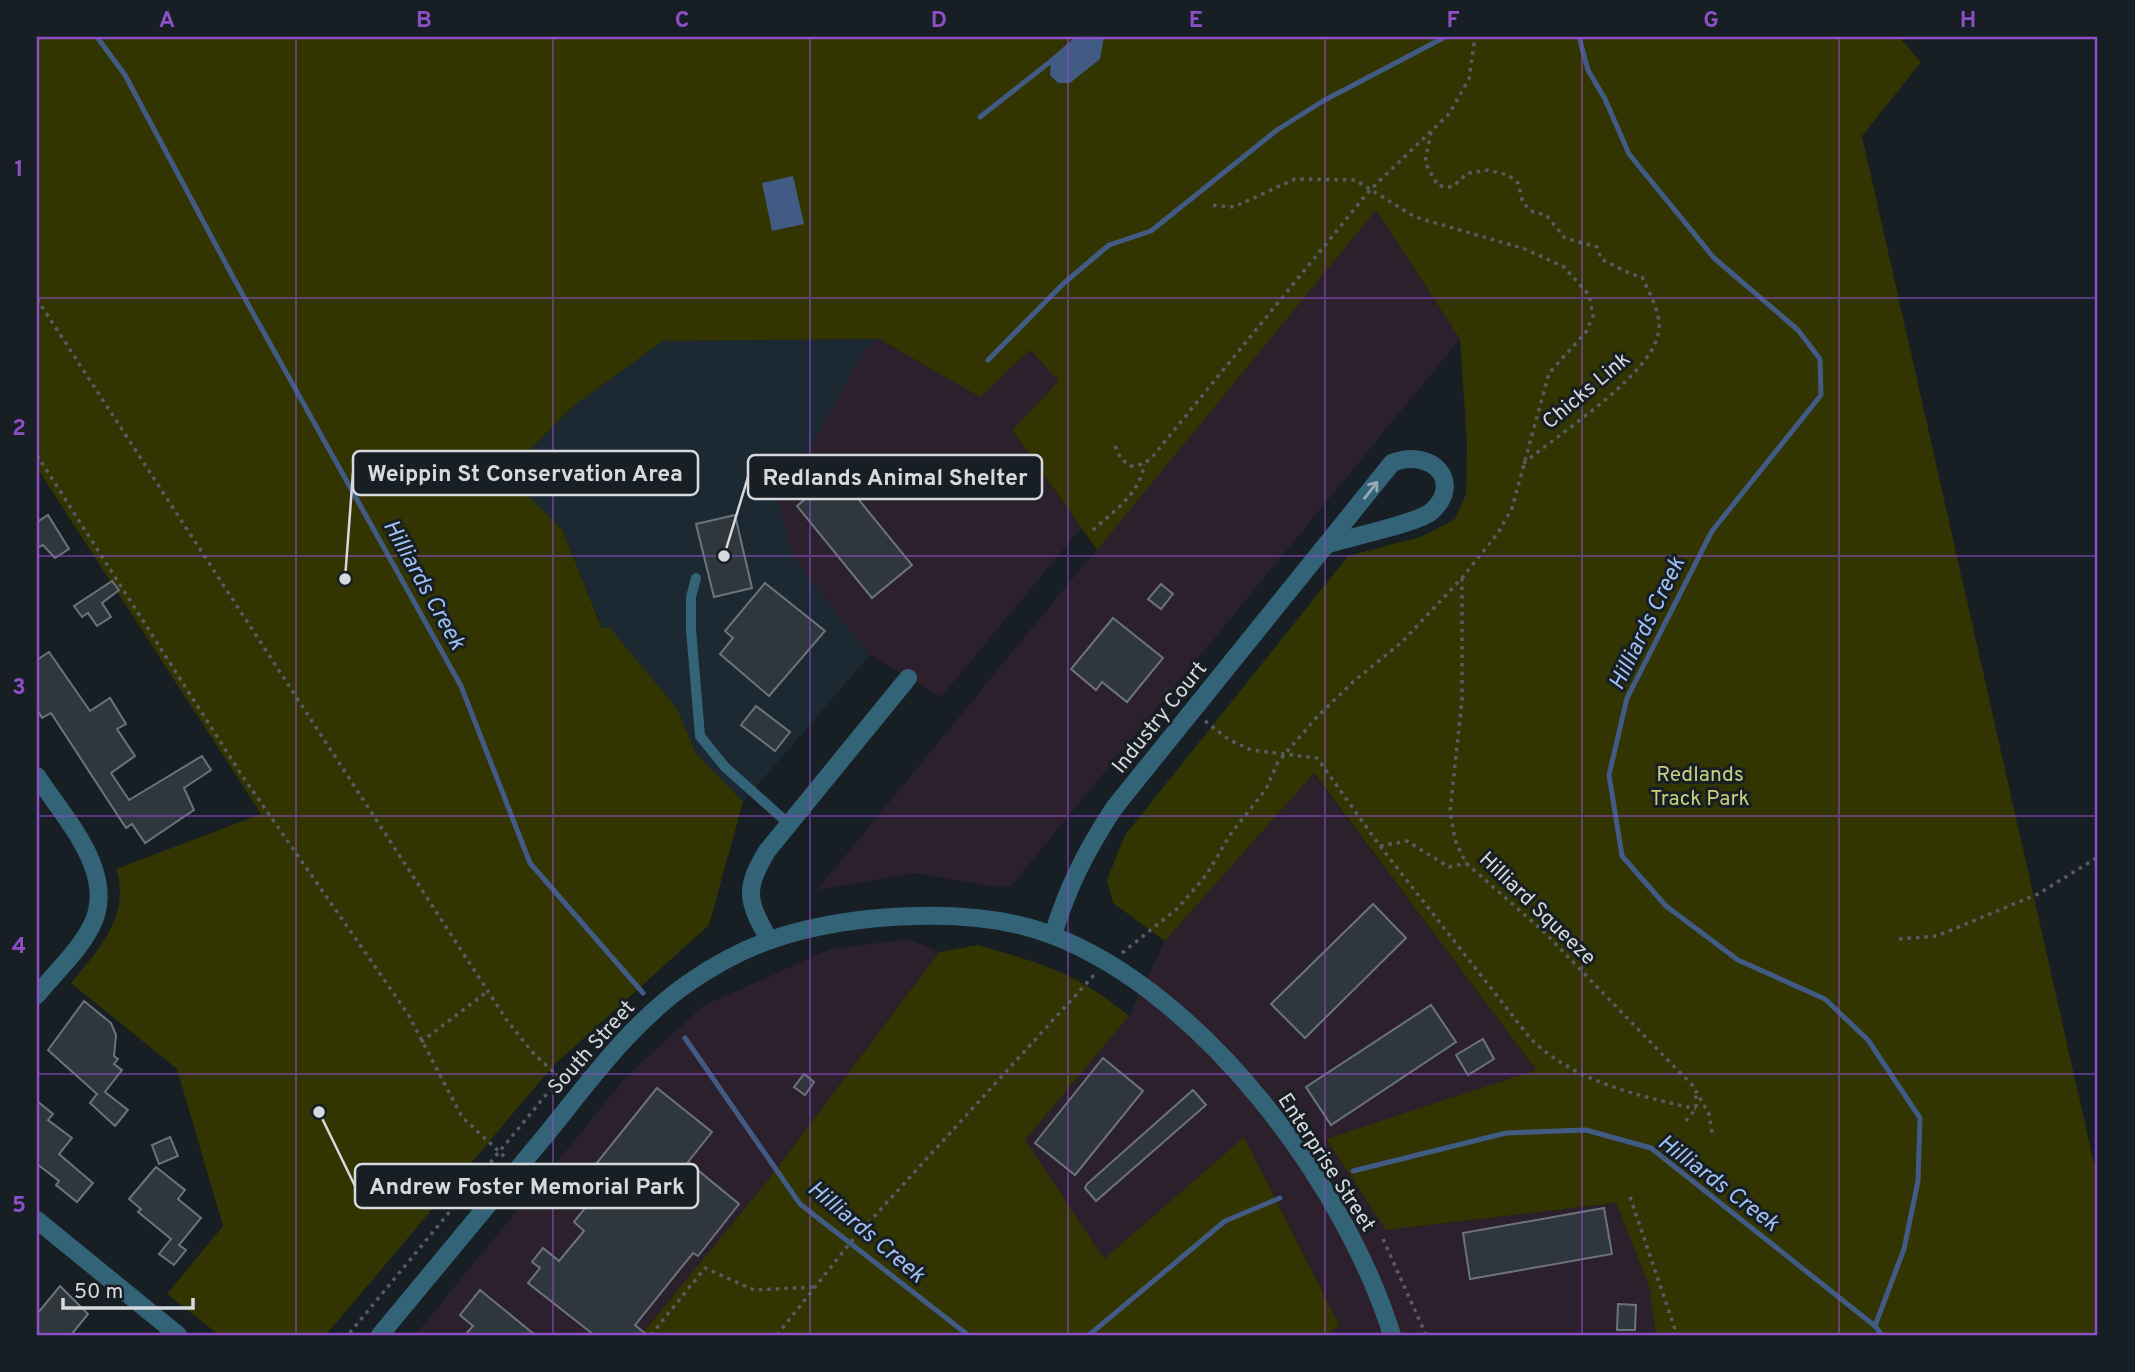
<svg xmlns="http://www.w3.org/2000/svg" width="2135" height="1372" font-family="Overpass,sans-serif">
  <rect width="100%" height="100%" fill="#171e24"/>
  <!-- built -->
  <path fill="#1c2932" d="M879 339 865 350 793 556 870 655 743 802 695 752 678 710 603 628 562 529 505 473 572 407 663 341Z"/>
  <!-- industrial -->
  <g fill="#2c202d">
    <path d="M1376 209 1460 339 1011 886 995 887 915 873 817 890Z"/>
    <path d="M879 339 980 397 1030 350 1059 381 1012 430 1081 528 941 697 870 655 793 556 779 504 865 350Z"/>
    <path d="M1313 773 1536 1070 1326 1140 1386 1230 1616 1203 1649 1286 1656 1335H1324L1340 1325 1244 1137 1104 1259 1025 1140 1129 1016 1165 941Z"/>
    <path d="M908 939 939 952 768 1180 641 1335H415L627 1076 703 1006 831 949Z"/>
  </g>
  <!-- green -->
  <g fill="#323401">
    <path d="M37 37H1899L1921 62 1862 136 2098 1181V1335H1656L1649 1286 1616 1203 1386 1230 1326 1139 1536 1070 1314 773 1165 941 1113 903 1107 880 1125 835 1348 556 1420 537 1455 519 1466 494 1467 445 1460 339 1376 210 1097 550 1012 430 1059 381 1030 350 980 397 879 339 663 341 572 407 506 474 562 529 602 628H610L678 710 695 752 743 802 709 925 553 1066 326 1335H219L167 1294 223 1226 177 1069 71 983C99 950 131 915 116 869L261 814 37 468Z"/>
    <path d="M978 945C1042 964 1076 972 1129 1016L1025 1140 1104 1259 1244 1137 1340 1326 1324 1335H641L768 1180 939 952Z"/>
  </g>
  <!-- water -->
  <g fill="#415b84">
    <path d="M1075 37H1104L1100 59 1070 83H1058L1050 75 1051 58Z"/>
    <path d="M793 176 804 224 772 231 762 183Z"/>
  </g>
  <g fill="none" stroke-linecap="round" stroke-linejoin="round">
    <!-- stream -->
    <g stroke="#415b84" stroke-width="5">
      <path d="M97 37 125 75 234 279 461 686 530 863 643 993"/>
      <path d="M1579 37 1588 70 1605 99 1629 154 1714 258 1798 330 1820 359 1821 395 1712 531 1627 698 1609 775 1622 856 1666 906 1738 960 1825 999 1868 1040 1920 1118 1918 1181 1904 1249 1875 1326 1882 1335"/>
      <path d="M980 117 1055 58"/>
      <path d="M988 360 1064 283 1109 245 1151 231 1277 130 1323 101 1445 37"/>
      <path d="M685 1038 800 1204 968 1335"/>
      <path d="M1353 1171 1506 1133 1586 1130 1651 1148 1875 1326"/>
      <path d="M1089 1335 1225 1221 1280 1198"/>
    </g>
  </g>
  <!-- building -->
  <g fill="#2f373c" stroke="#6b747a" stroke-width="2">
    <path d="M837 473 912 565 872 598 797 506Z"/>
    <path d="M48 515 69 549 55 558 43 545 37 548V522Z"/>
    <path d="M735 515 752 588 714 597 696 524Z"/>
    <path d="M112 581 119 590 102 603 111 617 97 626 88 613 82 617 74 606Z"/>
    <path d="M765 583 825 631 769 696 720 654 733 638 725 631Z"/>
    <path d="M1161 584 1173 594 1161 609 1148 599Z"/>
    <path d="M1113 618 1163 658 1127 702 1102 682 1096 690 1071 669Z"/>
    <path d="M49 652 90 711 110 698 126 724 117 729 135 756 111 773 129 800 202 756 211 770 184 788 194 810 145 843 132 824 126 828 51 713 42 718 37 709V660Z"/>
    <path d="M756 706 790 732 775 751 741 725Z"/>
    <path d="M1373 904 1406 938 1305 1038 1271 1004Z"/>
    <path d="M84 1001 111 1023 116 1035 114 1056 118 1059 114 1064 122 1070 105 1092 128 1110 115 1126 90 1103 97 1094 48 1050Z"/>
    <path d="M1431 1005 1456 1042 1331 1125 1306 1087Z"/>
    <path d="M1483 1039 1494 1059 1468 1075 1456 1055Z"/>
    <path d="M1103 1058 1143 1091 1075 1175 1035 1143Z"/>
    <path d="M804 1074 814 1082 805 1095 794 1087Z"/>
    <path d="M657 1088 712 1132 688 1162 739 1204 698 1256 693 1253 635 1325 647 1335H594L528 1283 540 1268 532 1262 543 1248 559 1261 584 1231 574 1222 606 1182 591 1170Z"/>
    <path d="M1193 1090 1206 1105 1096 1201 1085 1188 1087 1184Z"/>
    <path d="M37 1101 53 1114 48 1120 72 1138 59 1154 93 1183 77 1202 56 1185 59 1181 37 1164Z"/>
    <path d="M170 1137 178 1156 159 1164 152 1145Z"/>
    <path d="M156 1167 185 1190 178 1199 201 1218 179 1245 186 1250 174 1265 159 1254 171 1239 138 1212 141 1209 129 1199Z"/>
    <path d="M1604 1208 1612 1254 1470 1279 1463 1233Z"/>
    <path d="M60 1286 88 1314 71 1335H37V1314Z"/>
    <path d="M480 1290 535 1335H465L473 1326 460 1315Z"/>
    <path d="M1618 1304 1636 1305 1635 1330H1617Z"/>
  </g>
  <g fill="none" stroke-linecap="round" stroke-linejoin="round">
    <!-- path -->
    <g stroke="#565c61" stroke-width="3.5" stroke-dasharray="3.5 5" stroke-linecap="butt">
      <path d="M1431 132 1425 162 1438 186 1452 187 1468 173 1488 170 1508 175 1518 183 1523 203 1533 212 1546 215 1565 238 1597 247 1601 259C1614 265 1628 274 1642 277 1649 292 1660 311 1659 328 1658 372 1556 435 1523 464"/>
      <path d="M37 299 506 1019 533 1053 560 1078 348 1335"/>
      <path d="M1115 446 1121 459 1131 466 1144 464 1153 456 1370 190 1449 114 1469 79 1475 37"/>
      <path d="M37 455 241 774 408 1014 462 1117 506 1158"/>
      <path d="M1093 530C1114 511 1141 493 1144 464"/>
      <path d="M1462 578V700L1450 811 1455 840 1466 863 1544 932 1693 1086 1709 1114 1712 1133"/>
      <path d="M1205 721 1228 739 1251 750 1317 758 1380 846 1530 1038C1574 1082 1637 1095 1696 1109"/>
      <path d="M1380 846 1407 841 1449 867 1466 863"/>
      <path d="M1899 939 1937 936 2038 894 2098 857"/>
      <path d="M1122 953 1178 908 1207 874 1230 835 1266 789 1278 762 1317 717 1353 682 1402 642 1462 578 1498 533 1512 508 1549 373 1586 332 1593 316 1589 295 1564 267 1525 249 1415 217 1355 180 1295 179 1234 207 1211 205"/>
      <path d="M421 1042 488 991"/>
      <path d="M1686 1121 1696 1109V1093"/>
      <path d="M1630 1197 1677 1335"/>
      <path d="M1383 1239 1426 1335"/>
      <path d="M651 1335 705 1268 754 1290 815 1287"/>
      <path d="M777 1335 850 1243 1094 975"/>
    </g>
    <!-- lane -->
    <path stroke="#336376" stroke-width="10" d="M696 578 691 597V630L700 736 725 767 789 824"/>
    <!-- street -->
    <g stroke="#336376" stroke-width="18">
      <path d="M37 776C64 818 119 874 91 927 78 952 54 974 37 995"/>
      <path d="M1053 935C1068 886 1086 851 1114 808L1392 463C1433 447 1463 483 1432 511 1419 523 1350 537 1329 544"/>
      <path d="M768 938C747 900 744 889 767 851L908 678"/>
      <path d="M37 1220 178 1335"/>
      <path d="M380 1335C435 1269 490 1203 545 1136 588 1083 630 1024 687 984 745 943 798 927 868 919 929 913 997 913 1054 936 1205 995 1345 1185 1392 1335"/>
    </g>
  </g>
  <!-- one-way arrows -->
  <defs><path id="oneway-shaft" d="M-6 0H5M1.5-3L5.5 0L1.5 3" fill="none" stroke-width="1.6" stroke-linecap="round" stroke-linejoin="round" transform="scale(1.75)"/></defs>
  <use stroke="#95aab4" href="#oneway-shaft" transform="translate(1371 490) rotate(-52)"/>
  <!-- grid -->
  <path fill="none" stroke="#8d4fc5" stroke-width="2" stroke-opacity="0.55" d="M296 37V1335M553 37V1335M810 37V1335M1068 37V1335M1325 37V1335M1582 37V1335M1839 37V1335M37 298H2098M37 556H2098M37 816H2098M37 1074H2098"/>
  <g text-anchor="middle" stroke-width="6" stroke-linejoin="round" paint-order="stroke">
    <!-- street labels -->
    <g font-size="21" fill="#d6dade" stroke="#171e24">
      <text transform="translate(1586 390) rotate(-40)" y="7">Chicks Link</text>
      <text transform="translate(1159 717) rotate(-51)" y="7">Industry Court</text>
      <text transform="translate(1538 908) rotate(44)" y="7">Hilliard Squeeze</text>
      <text transform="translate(591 1047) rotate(-48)" y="7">South Street</text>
      <text transform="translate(1327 1162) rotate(57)" y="7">Enterprise Street</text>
    </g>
    <!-- park labels -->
    <g font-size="21" fill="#cacf7d" stroke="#171e24">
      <text x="1700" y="781">Redlands<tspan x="1700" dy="24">Track Park</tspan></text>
    </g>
    <!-- water labels -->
    <g font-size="23" font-style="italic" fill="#9fc0f5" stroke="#171e24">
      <text transform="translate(425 584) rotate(61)" y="8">Hilliards Creek</text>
      <text transform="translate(1646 623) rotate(-64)" y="8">Hilliards Creek</text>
      <text transform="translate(1719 1182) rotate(37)" y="8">Hilliards Creek</text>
      <text transform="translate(867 1231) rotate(40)" y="8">Hilliards Creek</text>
    </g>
  </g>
  <!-- callouts -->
  <path fill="none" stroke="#d6dade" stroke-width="2.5" d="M345 579L353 473M724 556L748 477M319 1112L355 1186"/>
  <g fill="#d6dade" stroke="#171e24" stroke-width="2.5">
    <circle cx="345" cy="579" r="7"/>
    <circle cx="724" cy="556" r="7"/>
    <circle cx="319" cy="1112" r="7"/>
  </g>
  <g fill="#171e24" stroke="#d6dade" stroke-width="2.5">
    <rect x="353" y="451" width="345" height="44" rx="7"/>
    <rect x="748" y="455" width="294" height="44" rx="7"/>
    <rect x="355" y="1164" width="343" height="44" rx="7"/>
  </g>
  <g font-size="23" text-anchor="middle" font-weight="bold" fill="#d6dade">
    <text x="525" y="481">Weippin St Conservation Area</text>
    <text x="895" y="485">Redlands Animal Shelter</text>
    <text x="527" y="1194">Andrew Foster Memorial Park</text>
  </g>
  <!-- border -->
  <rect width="2135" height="1372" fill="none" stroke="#171e24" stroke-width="77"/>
  <!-- scale -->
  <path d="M63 1298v10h130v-10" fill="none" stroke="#d6dade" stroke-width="3.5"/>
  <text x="74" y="1298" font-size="21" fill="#d6dade" stroke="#171e24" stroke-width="5" paint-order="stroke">50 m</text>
  <rect x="38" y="38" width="2058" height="1296" fill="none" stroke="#8d4fc5" stroke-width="2.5"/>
  <g font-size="23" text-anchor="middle" font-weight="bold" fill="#8d4fc5">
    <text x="167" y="27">A</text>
    <text x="424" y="27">B</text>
    <text x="682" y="27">C</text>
    <text x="939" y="27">D</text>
    <text x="1196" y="27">E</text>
    <text x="1453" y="27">F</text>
    <text x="1711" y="27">G</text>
    <text x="1968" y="27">H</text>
    <text x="19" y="176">1</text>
    <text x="19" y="435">2</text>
    <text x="19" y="694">3</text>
    <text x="19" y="953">4</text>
    <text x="19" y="1212">5</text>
  </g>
</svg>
